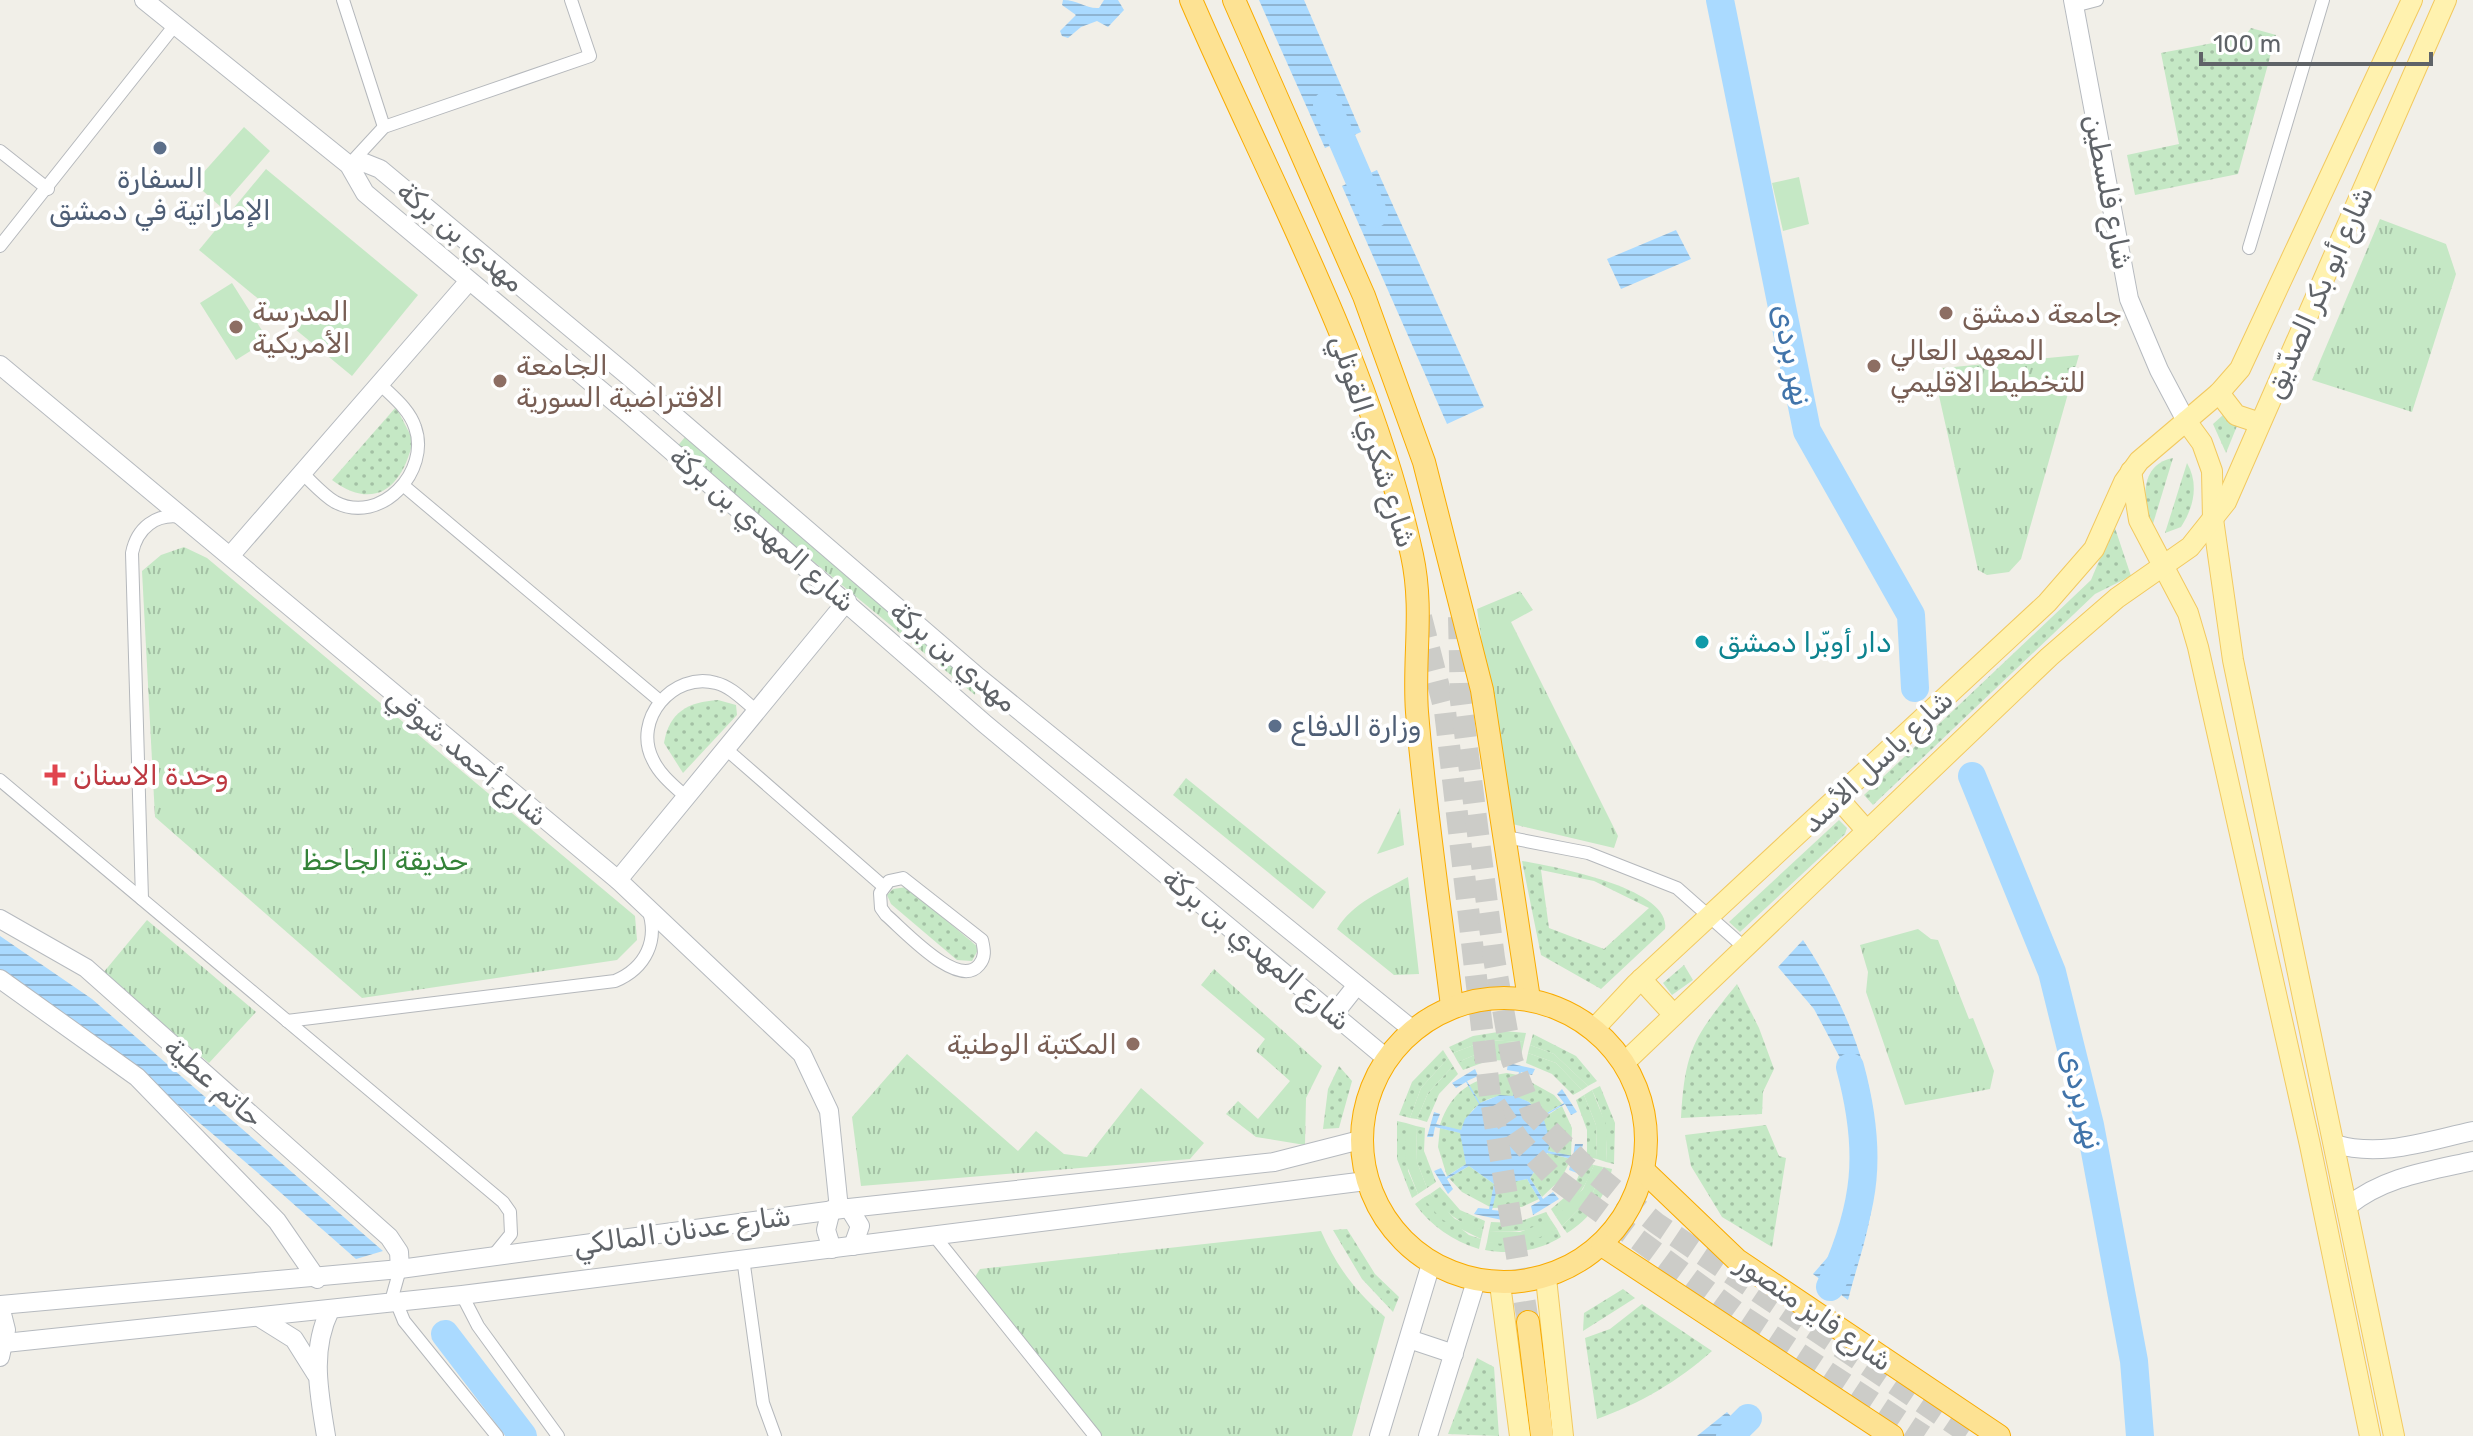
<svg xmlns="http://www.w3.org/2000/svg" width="2473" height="1436" font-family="Rubik,'Noto Naskh Arabic',sans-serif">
  <defs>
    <pattern id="grass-dots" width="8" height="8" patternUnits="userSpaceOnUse" patternTransform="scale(2)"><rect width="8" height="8" fill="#c5e8c5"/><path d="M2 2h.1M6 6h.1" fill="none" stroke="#a3c0a4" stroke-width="1.8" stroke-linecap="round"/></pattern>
    <pattern id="park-tufts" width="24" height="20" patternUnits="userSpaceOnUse" patternTransform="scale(2)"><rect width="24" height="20" fill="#c5e8c5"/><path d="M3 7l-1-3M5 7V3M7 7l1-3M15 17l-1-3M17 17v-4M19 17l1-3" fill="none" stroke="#a3c0a4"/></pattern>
    <pattern id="water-rules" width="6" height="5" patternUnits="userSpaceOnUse" patternTransform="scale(2)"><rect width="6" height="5" fill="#aadaff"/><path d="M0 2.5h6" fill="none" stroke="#8eb4d2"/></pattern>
  </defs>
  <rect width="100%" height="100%" fill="#f1efe8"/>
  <!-- grass -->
  <g fill="url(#grass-dots)" fill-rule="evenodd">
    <path d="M2251 28 2276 35 2238 174 2135 195 2127 155 2179 144 2161 53 2244 37Z"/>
    <path d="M396 407 413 440C403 487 375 512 332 480Z"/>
    <path d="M2223 415 2237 426 2226 453 2213 424Z"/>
    <path d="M2173 458 2152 527C2142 503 2139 464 2173 458Z"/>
    <path d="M2187 463C2199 484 2194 507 2181 527L2165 533Z"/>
    <path d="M2114 525 2131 576 2095 594 1873 805 1864 795 2091 580Z"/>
    <path d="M718 700 736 705 737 715 683 773 664 743C669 712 688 702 718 700Z"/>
    <path d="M1839 820 1847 828 1845 834 1740 932 1729 922Z"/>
    <path d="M1522 861C1551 866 1672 888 1665 929L1601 989 1541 955ZM1541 870 1594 881 1649 908 1604 949 1549 928Z"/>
    <path d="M907 887 979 948 972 961 957 960 891 904 887 895 893 889Z"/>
    <path d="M1684 965 1693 980 1672 995 1663 983Z"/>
    <path d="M1737 984 1759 1028 1774 1069 1763 1092 1762 1114 1681 1118C1685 1049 1694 1037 1737 984Z"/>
    <path d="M1504 1031 1526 1033 1524 1042 1487 1040 1453 1053 1449 1047 1473 1036Z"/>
    <path d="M1533 1034 1576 1056 1597 1081 1588 1086 1554 1054 1530 1045Z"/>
    <path d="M1505 1049 1522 1051 1519 1061 1490 1060 1463 1070 1458 1062 1482 1052Z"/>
    <path d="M1443 1050 1448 1058 1421 1088 1410 1118 1399 1115 1412 1082Z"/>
    <path d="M1528 1053 1556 1063 1582 1090 1573 1095 1552 1074 1526 1063Z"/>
    <path d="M1339 1066 1352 1081 1339 1128 1323 1129 1328 1089Z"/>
    <path d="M1453 1066 1458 1074 1439 1094 1427 1122 1417 1119 1428 1093Z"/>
    <path d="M1507 1073 1518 1075 1513 1096C1487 1094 1470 1106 1461 1131L1440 1125C1451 1091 1473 1078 1507 1073Z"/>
    <path d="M1520 1076 1554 1095 1562 1104 1542 1116 1529 1102 1515 1097Z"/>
    <path d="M1600 1086 1615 1123 1614 1164 1606 1162C1608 1135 1604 1114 1592 1090Z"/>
    <path d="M1584 1095 1596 1125 1597 1159 1587 1157V1130L1576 1100Z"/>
    <path d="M1562 1106 1572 1128 1571 1156 1548 1151 1543 1118Z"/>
    <path d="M1397 1121 1406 1123 1408 1171 1418 1194 1412 1198 1397 1159Z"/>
    <path d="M1766 1125 1779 1156 1786 1158 1772 1247 1722 1217 1691 1166 1685 1135Z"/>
    <path d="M1416 1126 1425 1128 1424 1151 1436 1182 1427 1188 1417 1162Z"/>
    <path d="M1440 1128 1461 1133 1466 1164 1447 1176 1438 1147Z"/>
    <path d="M1548 1153 1571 1159 1561 1179 1542 1197 1530 1178Z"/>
    <path d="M1585 1162 1594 1165C1586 1186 1575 1204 1556 1217L1551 1209 1571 1192Z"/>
    <path d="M1469 1166 1494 1184 1490 1207 1462 1192 1449 1178Z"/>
    <path d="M1603 1167 1612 1169C1607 1195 1589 1220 1567 1233L1562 1226 1592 1195Z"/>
    <path d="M1527 1179 1539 1199 1522 1207 1492 1208 1498 1184Z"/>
    <path d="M1440 1187 1460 1210 1485 1221 1483 1230C1459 1224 1445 1212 1430 1194Z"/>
    <path d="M1423 1198 1469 1235 1481 1239 1479 1249C1453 1241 1431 1226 1415 1204Z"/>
    <path d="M1546 1212 1551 1220C1532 1233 1511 1232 1489 1231L1491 1222 1516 1223Z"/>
    <path d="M1347 1229 1375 1274 1399 1297 1393 1312 1362 1279 1333 1230Z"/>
    <path d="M1557 1229 1561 1237C1539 1251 1511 1255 1485 1250L1487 1242 1517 1243Z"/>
    <path d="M1623 1289 1635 1298 1583 1331 1584 1313Z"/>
    <path d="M1642 1304 1712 1351C1677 1382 1641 1403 1597 1419L1585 1338 1610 1329Z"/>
    <path d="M1477 1358 1494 1367 1499 1436 1448 1434Z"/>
  </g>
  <!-- park -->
  <g fill="url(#park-tufts)">
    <path d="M2380 219 2446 244 2456 274 2412 412 2312 380Z"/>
    <path d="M2079 355 2021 559 2009 572 1987 575 1978 570 1933 369Z"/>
    <path d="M685 437 976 681 975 695 676 448Z"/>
    <path d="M184 547 207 558 635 916 637 940 617 960 362 998 155 817 142 571 161 555Z"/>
    <path d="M1520 591 1533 610 1511 622 1618 836 1614 848 1508 823 1477 609Z"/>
    <path d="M1186 778 1326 892 1313 909 1173 795Z"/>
    <path d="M1400 808 1404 845 1377 854Z"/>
    <path d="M1408 877 1419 974 1394 975 1337 929C1352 903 1383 891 1408 877Z"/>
    <path d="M147 920 256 1012 209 1063 103 973Z"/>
    <path d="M1918 929 1931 939 1938 940 1969 1019 1973 1018 1994 1071 1990 1089 1905 1105 1866 992 1868 972 1860 945Z"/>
    <path d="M1214 969 1322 1066 1306 1098 1305 1145 1256 1137 1226 1114 1238 1101 1258 1119 1290 1081 1256 1051 1265 1039 1201 985Z"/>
    <path d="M907 1054 1018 1151 1036 1131 1064 1154 1087 1157 1141 1088 1204 1143 1190 1159 861 1186 852 1117Z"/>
    <path d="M1321 1231C1337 1267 1355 1291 1385 1317L1352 1436H1100L971 1283 980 1269Z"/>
  </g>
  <!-- garden -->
  <g fill="#c5e8c5">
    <path d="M244 127 270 151 221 207 194 183Z"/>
    <path d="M266 169 418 295 352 376 199 250Z"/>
    <path d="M1799 177 1809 224 1783 231 1772 183Z"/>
    <path d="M232 283 268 340 236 360 200 303Z"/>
    <path d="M1487 1040 1524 1042 1522 1051 1482 1052 1458 1062 1453 1053Z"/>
    <path d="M1530 1045 1554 1054 1588 1086 1582 1090 1556 1063 1528 1053Z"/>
    <path d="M1448 1058 1453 1066 1428 1093 1417 1119 1410 1118 1421 1088Z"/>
    <path d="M1592 1090 1607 1127 1606 1162 1597 1159 1596 1125 1584 1095Z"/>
    <path d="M1406 1123 1416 1126 1417 1162 1427 1188 1418 1194 1405 1161Z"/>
    <path d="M1594 1165 1603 1167 1592 1195 1562 1226 1556 1217 1583 1189Z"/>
    <path d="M1430 1194 1455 1219 1483 1230 1481 1239 1441 1219 1423 1198Z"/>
    <path d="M1551 1220 1557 1229C1536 1241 1511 1247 1487 1242L1489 1231 1520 1232Z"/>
  </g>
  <!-- water -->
  <g fill="url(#water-rules)">
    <path d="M1063 0C1078 0 1086 9 1099 8L1104 0H1118L1124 10 1108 27 1097 21 1081 27 1068 38 1062 36 1060 31 1076 15 1062 5Z"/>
    <path d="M1259 0H1304L1361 132 1325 148Z"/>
    <path d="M1377 170 1484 407 1447 424 1342 186Z"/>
    <path d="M1676 230 1691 259 1621 289 1607 259Z"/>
    <path d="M0 936 92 999 383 1251 356 1259C239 1156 130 1058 0 971Z"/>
    <path d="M1803 940C1859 1024 1890 1115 1870 1217 1865 1245 1855 1272 1848 1300L1813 1274 1854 1227 1866 1159 1855 1086 1814 1009 1778 967Z"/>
    <path d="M1508 1063 1535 1069 1532 1075 1521 1072 1515 1096 1529 1102 1542 1116 1564 1103 1557 1094 1562 1089 1577 1112 1571 1115 1565 1104 1543 1117 1550 1140 1548 1151 1573 1156 1575 1144H1583L1577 1173 1569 1170 1572 1159 1547 1153 1530 1178 1543 1199 1553 1192 1559 1199 1533 1215 1531 1206 1540 1201 1527 1179 1498 1185 1492 1210 1502 1211V1220L1474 1214 1478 1208 1489 1209 1494 1184 1469 1166 1447 1179 1453 1189 1448 1194 1434 1171 1441 1168 1446 1177 1466 1164 1460 1133 1435 1127 1433 1137H1427L1434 1112 1440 1114 1436 1124 1461 1130 1465 1119 1479 1104 1466 1082 1456 1088 1452 1083 1475 1069 1478 1076 1467 1081 1480 1103 1500 1095 1513 1096 1519 1072 1507 1070Z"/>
    <path d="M1727 1412 1749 1436H1697Z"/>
  </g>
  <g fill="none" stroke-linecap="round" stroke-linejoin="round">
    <!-- river -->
    <g stroke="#aadaff" stroke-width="28">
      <path d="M1720 0 1807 431 1911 615 1915 688"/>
      <path d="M1327 105 1374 214"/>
      <path d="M1972 776 2052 972 2090 1125 2134 1361 2140 1436"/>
      <path d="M1830 1287C1867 1207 1873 1152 1850 1067"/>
      <path d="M445 1334 523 1436"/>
      <path d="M1730 1436 1748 1418"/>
    </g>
    <!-- highway-tunnel -->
    <g stroke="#ccccc8" stroke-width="22" stroke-dasharray="22 11" stroke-linecap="butt">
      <path d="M1421 617 1445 711 1490 1097 1519 1140 1553 1177 1739 1314 1924 1436"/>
      <path d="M1459 617 1461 701 1494 958 1512 1060 1532 1113 1586 1167 1656 1223 1972 1436"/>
      <path d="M1492 1106 1528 1322"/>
    </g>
    <!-- street casing -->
    <g stroke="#b5b8bc" stroke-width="14">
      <g id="street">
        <path d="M343 0 384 127"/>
        <path d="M2074 6 2097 0"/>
        <path d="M0 151 48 189"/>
        <path d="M349 165 384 127 590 56 571 0"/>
        <path d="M0 246 175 25"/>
        <path d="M2249 248 2323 0"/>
        <path d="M302 473C312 482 323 495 335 502 381 526 431 471 415 427 409 409 393 397 380 384"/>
        <path d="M404 486 660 701"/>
        <path d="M726 749 883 886"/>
        <path d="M0 780 503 1202 510 1212 511 1234 493 1256"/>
        <path d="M686 797C674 786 660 775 653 760 632 720 673 671 716 683 732 687 744 701 757 711"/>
        <path d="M1506 837 1588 853 1677 888 1745 948"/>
        <path d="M903 878 982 940C984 949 986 957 979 965 958 990 904 930 886 915L881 908 880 893 889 881Z"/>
        <path d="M142 899 132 553C137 528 156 513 181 517"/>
        <path d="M287 1021 615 981C646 968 659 940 648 909"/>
        <path d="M936 1238 1095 1436"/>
        <path d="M743 1258 763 1403 775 1436"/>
        <path d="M400 1269 393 1294 404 1321 497 1436"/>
        <path d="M462 1295 478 1326 558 1436"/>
      </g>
    </g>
    <!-- secondary casing -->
    <g stroke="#b6babf" stroke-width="20">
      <g id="secondary">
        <path d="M144 0 349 165 365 193 629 414 985 724 1386 1058"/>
        <path d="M2073 0 2129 299 2159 370 2186 421"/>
        <path d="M349 165 365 163 380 169 626 374 978 677 1414 1031"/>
        <path d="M0 365 618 880 802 1054 829 1111 839 1209"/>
        <path d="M230 556 469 281"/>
        <path d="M618 880 847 601"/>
        <path d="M0 919 86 968 389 1237 399 1252 400 1269"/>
        <path d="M0 979 137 1077 277 1221 317 1279"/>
        <path d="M1334 1014 1357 985"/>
        <path d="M2335 1144C2381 1158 2427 1141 2473 1131"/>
        <path d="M2348 1206C2384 1177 2428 1171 2473 1161"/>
        <path d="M849 1208 860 1226 853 1246"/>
        <path d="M831 1210 826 1230 832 1249"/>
        <path d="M0 1305 400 1269 849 1208 1274 1162 1360 1140"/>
        <path d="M0 1306 6 1330 0 1357"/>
        <path d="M262 1319 294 1339 316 1374"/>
        <path d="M1409 1339 1454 1354"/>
        <path d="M5 1343 462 1295 1366 1181"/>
        <path d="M326 1436C319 1392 310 1351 330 1310"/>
        <path d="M1379 1436 1431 1264"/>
        <path d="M1428 1436 1476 1281"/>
      </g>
    </g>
    <!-- primary casing -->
    <g stroke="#f2c960" stroke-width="22">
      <g id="primary">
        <path d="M2219 393 2236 415 2260 423"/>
        <path d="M2186 421 2202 443 2212 471 2213 519 2233 660 2394 1436"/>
        <path d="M2131 471 2139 520 2188 613 2198 647 2310 1145 2370 1436"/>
        <path d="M1837 797 1867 831"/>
        <path d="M1641 979 1674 1015"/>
        <path d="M1594 1029 1636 984 2047 603 2094 549 2124 482 2139 461 2219 393 2240 369 2412 0"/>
        <path d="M1624 1063 2049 657 2117 598 2190 547 2226 502 2446 0"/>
        <path d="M1546 1278 1563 1436"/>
        <path d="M1500 1284 1520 1436"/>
      </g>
    </g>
    <!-- highway casing -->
    <g stroke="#f9ab00" stroke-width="24">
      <g id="highway">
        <path d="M1191 0C1269 181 1370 361 1412 555 1424 610 1413 658 1417 712 1425 810 1440 908 1452 1006"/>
        <path d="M1234 0 1364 296 1424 462 1482 690 1529 999"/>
        <circle cx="1504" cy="1140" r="142"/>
        <path d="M1644 1171 1737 1260 1999 1436"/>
        <path d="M1602 1245 1892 1436"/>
        <path d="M1528 1322 1542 1436"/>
      </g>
    </g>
    <!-- street -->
    <use href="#street" stroke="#fff" stroke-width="12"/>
    <!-- secondary -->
    <use href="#secondary" stroke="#fff" stroke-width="18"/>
    <!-- primary -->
    <use href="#primary" stroke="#fff2af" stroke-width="20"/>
    <!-- highway -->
    <use href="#highway" stroke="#fde293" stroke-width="22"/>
  </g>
  <!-- markers -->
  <g fill="#5c6f8a" stroke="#fff" stroke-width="3">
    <circle cx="160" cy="148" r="8"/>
    <circle cx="1275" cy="726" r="8"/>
  </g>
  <g fill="#8d6e63" stroke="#fff" stroke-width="3">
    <circle cx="1946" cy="313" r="8"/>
    <circle cx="236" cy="327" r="8"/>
    <circle cx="1874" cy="366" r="8"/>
    <circle cx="500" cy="381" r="8"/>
    <circle cx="1133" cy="1044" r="8"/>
  </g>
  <circle fill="#0f9aa8" stroke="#fff" stroke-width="3" cx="1702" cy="642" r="8"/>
  <path fill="#e0444e" stroke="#fff" stroke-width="3" d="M51 763h8v8h8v8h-8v8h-8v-8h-8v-8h8z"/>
  <g text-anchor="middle" stroke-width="8" stroke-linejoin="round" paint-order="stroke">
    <!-- service labels -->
    <g font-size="28" fill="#4e5e75" stroke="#fff">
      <text x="160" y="188">السفارة<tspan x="160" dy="32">الإماراتية في دمشق</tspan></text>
      <text x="1291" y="736" text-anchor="start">وزارة الدفاع</text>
    </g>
    <!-- street labels -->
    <g font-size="28" fill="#5f6368" stroke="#fff">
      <text transform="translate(2109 192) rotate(79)" y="10">شارع فلسطين</text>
      <text transform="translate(461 236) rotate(40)" y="10">مهدي بن بركة</text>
      <text transform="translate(2318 292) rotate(-66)" y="10">شارع أبو بكر الصدّيق</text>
      <text transform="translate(1374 441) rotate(72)" y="10">شارع شكري القوتلي</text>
      <text transform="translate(763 529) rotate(41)" y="10">شارع المهدي بن بركة</text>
      <text transform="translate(954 656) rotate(40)" y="10">مهدي بن بركة</text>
      <text transform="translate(468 756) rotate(40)" y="10">شارع أحمد شوقي</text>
      <text transform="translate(1877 761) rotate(-43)" y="10">شارع باسل الأسد</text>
      <text transform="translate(1257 949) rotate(40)" y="10">شارع المهدي بن بركة</text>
      <text transform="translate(214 1082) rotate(41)" y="10">حاتم عطية</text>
      <text transform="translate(682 1230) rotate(-8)" y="10">شارع عدنان المالكي</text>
      <text transform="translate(1815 1312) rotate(35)" y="10">شارع فايز منصور</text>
    </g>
    <!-- education labels -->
    <g font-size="28" fill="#785e54" stroke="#fff" text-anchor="start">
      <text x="252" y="321">المدرسة<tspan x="252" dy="32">الأمريكية</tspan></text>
      <text x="1962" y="323">جامعة دمشق</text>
      <text x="1890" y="360">المعهد العالي<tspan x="1890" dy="32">للتخطيط الاقليمي</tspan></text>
      <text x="516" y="375">الجامعة<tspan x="516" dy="32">الافتراضية السورية</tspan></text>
      <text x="1117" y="1054" text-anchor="end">المكتبة الوطنية</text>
    </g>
    <!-- culture labels -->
    <g font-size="28" fill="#0d838f" stroke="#fff" text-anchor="start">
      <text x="1718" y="652">دار أوبّرا دمشق</text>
    </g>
    <!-- health labels -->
    <g font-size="28" fill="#be3a42" stroke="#fff" text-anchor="start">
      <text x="73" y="785">وحدة الاسنان</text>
    </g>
    <!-- park labels -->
    <g font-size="28" fill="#348238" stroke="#fff">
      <text x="385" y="870">حديقة الجاحظ</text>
    </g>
    <!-- water labels -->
    <g font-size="30" font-style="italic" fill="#4174aa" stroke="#fff">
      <text transform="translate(1792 355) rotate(79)" y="10">نهر بردى</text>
      <text transform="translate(2082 1099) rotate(77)" y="10">نهر بردى</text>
    </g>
  </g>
  <!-- scale -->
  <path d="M2201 52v12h230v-12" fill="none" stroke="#5f6368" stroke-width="4"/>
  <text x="2213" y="52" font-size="24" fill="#5f6368" stroke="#ffffff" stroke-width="6" paint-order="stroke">100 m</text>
</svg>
